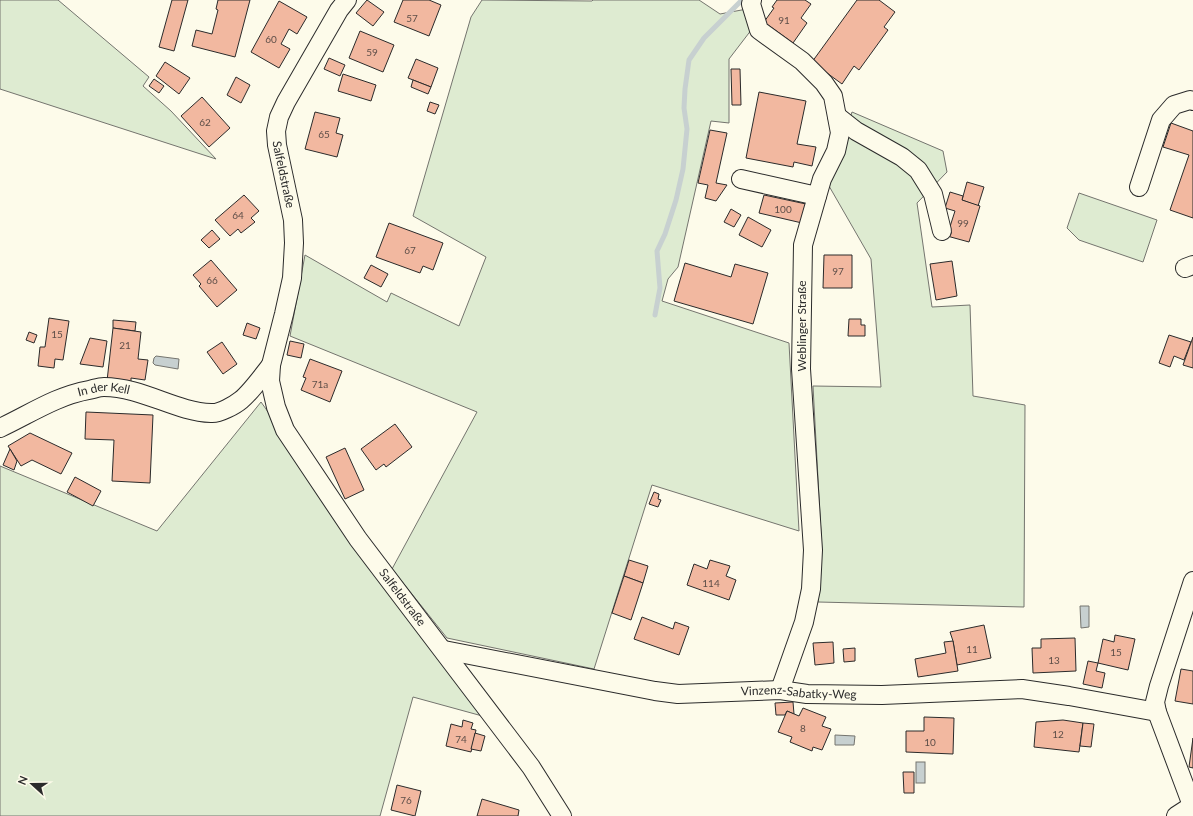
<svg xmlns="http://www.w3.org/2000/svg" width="1193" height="816" font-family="Lato,sans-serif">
  <rect width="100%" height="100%" fill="#fdfbea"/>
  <!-- green -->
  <g fill="#deebd1" stroke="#74746e">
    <path d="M0 0H58L149 77 143 86 171 111 216 159 0 89Z"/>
    <path d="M482 0 592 1 593 0H699L720 14 747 9 752 29 729 59V123L711 121 678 267 668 279 662 301 789 343 799 531 652 485 594 669 447 638 392 569 477 412 290 336 305 255 387 302 391 293 459 326 486 257 413 216 471 17Z"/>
    <path d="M852 112 943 151 947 172 917 203 932 307 970 305 973 396 1025 405 1024 607 818 602 821 534 813 386 881 387 871 259 829 186Z"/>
    <path d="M1079 193 1157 220 1143 262 1079 240 1067 228Z"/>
    <path d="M261 402 486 717 413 697 380 816H0V466L157 531Z"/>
  </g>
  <!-- water -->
  <g fill="#c7d0d0" stroke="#74746e">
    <path d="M156 356 179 359 178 369 155 365 153 363 154 358Z"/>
    <path d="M1080 606H1089V627L1081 628Z"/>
    <path d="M835 735 855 736 854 745H835Z"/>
    <rect x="916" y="762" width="9" height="21"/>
  </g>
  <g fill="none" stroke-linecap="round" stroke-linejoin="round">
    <!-- stream -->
    <path stroke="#c7d0d0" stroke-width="5" d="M655 315 660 288 657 251 665 234 676 200 683 169 687 129 684 108 685 89 689 60 704 38 742 0"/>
  </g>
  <!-- building -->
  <g fill="#f2b8a0" stroke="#2b2b2b">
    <path d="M172 0H188L174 51 159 47Z"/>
    <path d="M218 0H250L235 57 192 46 196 30 212 34 218 10 216 9Z"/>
    <path d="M367 0 384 12 373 26 356 13Z"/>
    <path d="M403 0H429L441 5 429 36 394 22Z"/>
    <path d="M777 0H805L811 4 801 18 807 23 793 43 764 22 774 8 772 7Z"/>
    <path d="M857 0H879L895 12 884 27 888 30 859 70 854 66 842 84 812 62Z"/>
    <path d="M279 1 307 17 297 34 289 29 281 44 290 49 279 68 251 52Z"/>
    <path d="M360 31 394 45 383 72 349 58Z"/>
    <path d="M329 58 345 65 340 76 324 69Z"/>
    <path d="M416 59 438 68 431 87 408 78Z"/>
    <path d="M165 62 190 78 179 94 156 76Z"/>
    <path d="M731 69H740L741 105H732Z"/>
    <path d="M343 74 376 85 371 101 338 91Z"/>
    <path d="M236 77 250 85 241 103 227 95Z"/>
    <path d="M154 79 164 86 159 93 149 86Z"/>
    <path d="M413 80 431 87 428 94 411 87Z"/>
    <path d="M759 92 806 101 797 144 816 147 812 166 794 162 793 167 746 158Z"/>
    <path d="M202 97 230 128 209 147 181 116Z"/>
    <path d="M430 102 439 105 435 114 427 111Z"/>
    <path d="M315 112 340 118 336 133 343 135 337 157 305 149Z"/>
    <path d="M1171 123 1193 131V218L1170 210 1189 155 1163 147Z"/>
    <path d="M710 130 727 133 716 183 727 185 716 201 705 198 708 185 698 183Z"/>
    <path d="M967 182 984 187 978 206 962 200Z"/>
    <path d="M950 192 963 196 962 200 980 206 969 242 947 236 955 211 945 208Z"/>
    <path d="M244 195 259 211 251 218 255 222 241 233 238 229 230 236 215 220Z"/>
    <path d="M764 195 806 204 802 223 759 213Z"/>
    <path d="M731 209 741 215 734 227 724 222Z"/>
    <path d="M748 217 771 230 762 247 739 235Z"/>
    <path d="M389 223 443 243 433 270 423 266 420 273 376 257Z"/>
    <path d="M212 230 220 239 209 248 201 240Z"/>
    <path d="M824 255H852V288H823Z"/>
    <path d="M211 260 237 290 217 307 199 286 201 284 193 275Z"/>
    <path d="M952 261 957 296 936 300 930 264Z"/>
    <path d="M685 263 731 277 735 264 768 273 753 324 674 301Z"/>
    <path d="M371 265 388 274 381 287 364 278Z"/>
    <path d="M49 318 69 321 63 360 55 359 54 368 38 366 40 347H45Z"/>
    <path d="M849 319H861V325H865V336H848Z"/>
    <path d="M113 320 136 322 135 331 113 328Z"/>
    <path d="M247 323 260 328 256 339 243 335Z"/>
    <path d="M113 328 141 332 138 359 148 360 145 380 131 378V383L107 381Z"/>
    <path d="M29 332 37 335 34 343 26 340Z"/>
    <path d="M1169 335 1191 342 1184 360 1174 356 1170 367 1159 363Z"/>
    <path d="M1193 337V368L1183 365Z"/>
    <path d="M90 338 107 341 103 367 80 364Z"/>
    <path d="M290 341 304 344 301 358 287 355Z"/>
    <path d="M222 342 237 364 223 374 207 352Z"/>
    <path d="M310 359 342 371 330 402 301 390 306 378 303 377Z"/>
    <path d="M86 412 153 415 150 483 112 481 114 440 85 439Z"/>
    <path d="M395 424 412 447 386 467 384 464 376 470 361 449Z"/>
    <path d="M30 433 72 453 61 474 32 460 21 466 8 446Z"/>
    <path d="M345 448 364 490 345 499 326 457Z"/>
    <path d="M10 449 17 461 14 470 3 465Z"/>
    <path d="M75 477 101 491 93 506 67 492Z"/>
    <path d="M654 492 659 494 658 499 661 500 658 507 649 504Z"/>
    <path d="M629 560 648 566 643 583 624 576Z"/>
    <path d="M710 560 730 566 726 576 736 580 729 600 687 585 694 564 707 569Z"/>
    <path d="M624 576 643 583 631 620 612 613Z"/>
    <path d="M642 617 673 629 675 622 689 627 679 655 634 639Z"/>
    <path d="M984 625 991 658 957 665 953 641 950 632Z"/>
    <path d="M1115 635 1135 639 1128 670 1098 663 1103 639 1114 642Z"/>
    <path d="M1075 638 1076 671 1033 673 1032 648H1041V639Z"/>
    <path d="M953 641 958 671 918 677 915 659 946 653 944 642Z"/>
    <path d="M833 642 834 663 815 665 813 643Z"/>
    <path d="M855 648V661L844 662 843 649Z"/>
    <path d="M1088 661 1098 663 1096 671 1105 673 1102 688 1083 684Z"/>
    <path d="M1181 669 1193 671V704L1175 701Z"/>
    <path d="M793 702 794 714 787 711 785 715H776L775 703Z"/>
    <path d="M803 708 826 717 822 726 831 729 822 750 813 747 812 751 790 742 792 737 778 732 787 711 799 716Z"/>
    <path d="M924 717 954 718 953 754 906 752V731H924Z"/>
    <path d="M463 720 473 723 471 729 476 730 471 752 446 746 451 724 462 727Z"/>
    <path d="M1063 720 1083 723 1079 752 1034 747 1036 722Z"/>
    <path d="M1083 723 1094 724 1091 747 1080 746Z"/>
    <path d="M475 733 485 736 481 751 471 749Z"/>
    <path d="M1193 738V768L1189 767Z"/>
    <path d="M903 772H914V793H904Z"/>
    <path d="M397 785 421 791 415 816 391 810Z"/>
    <path d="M482 799 519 810 518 816H477Z"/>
  </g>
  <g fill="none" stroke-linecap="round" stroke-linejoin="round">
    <!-- minor casing -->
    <g stroke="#2b2b2b" stroke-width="20">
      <g id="minor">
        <path id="s1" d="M347 0 339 10 286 102 279 117 276 131 277 145 293 220 294 243 292 278 284 314 271 365 270 381 276 407 285 430 358 539 531 767 562 816"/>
        <path d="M752 0 751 4 759 30 802 61 824 83 833 96 840 133 836 151 822 179 803 245 801 369 813 550 811 589 804 622 780 690"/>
        <path d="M837 116 856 131 902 157 918 170 933 194 942 231"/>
        <path d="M741 179 817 196"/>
        <path d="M1139 187 1161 120 1174 105 1190 100 1193 101"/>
        <path d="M1185 268 1193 265"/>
        <path id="s2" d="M0 428C30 414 56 396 89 390 94 389 99 387 104 387 142 387 176 412 211 413 219 414 235 405 241 400 251 392 263 375 271 365"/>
        <path d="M1193 581 1159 686 1155 702 1157 712 1193 808"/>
        <path id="s3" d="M444 650 655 691 678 694 780 690 807 694 882 695 1022 689 1069 696 1157 712"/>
        <path d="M1176 816 1193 805"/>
      </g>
    </g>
    <!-- minor -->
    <use href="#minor" stroke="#fdfbea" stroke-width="18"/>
  </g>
  <g text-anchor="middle" stroke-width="3" stroke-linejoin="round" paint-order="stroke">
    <!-- number labels -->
    <g font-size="10" fill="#5d4e48">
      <text x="412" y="22">57</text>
      <text x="784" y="24">91</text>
      <text x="271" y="43">60</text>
      <text x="372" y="56">59</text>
      <text x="205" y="126">62</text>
      <text x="324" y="138">65</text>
      <text x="783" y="213">100</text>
      <text x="238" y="219">64</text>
      <text x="963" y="227">99</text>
      <text x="410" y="254">67</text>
      <text x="838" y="275">97</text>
      <text x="212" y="284">66</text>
      <text x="57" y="338">15</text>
      <text x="125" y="349">21</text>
      <text x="320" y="388">71a</text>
      <text x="711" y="587">114</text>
      <text x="972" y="653">11</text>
      <text x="1116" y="656">15</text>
      <text x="1054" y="664">13</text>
      <text x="803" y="732">8</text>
      <text x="1058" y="738">12</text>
      <text x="461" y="743">74</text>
      <text x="930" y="746">10</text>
      <text x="406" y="804">76</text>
    </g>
    <!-- street labels -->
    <g font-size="12" fill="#2b2b2b" stroke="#fdfbea">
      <text dy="4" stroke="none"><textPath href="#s1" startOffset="194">Salfeldstraße</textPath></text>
      <text transform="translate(802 326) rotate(-90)" y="4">Weblinger Straße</text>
      <text dy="4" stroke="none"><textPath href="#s2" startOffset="112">In der Kell</textPath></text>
      <text dy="4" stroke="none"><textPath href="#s1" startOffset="660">Salfeldstraße</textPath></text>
      <text dy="4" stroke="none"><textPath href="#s3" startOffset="359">Vinzenz-Sabatky-Weg</textPath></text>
    </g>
  </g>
  <!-- north arrow -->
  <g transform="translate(32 784) rotate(291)" stroke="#fdfbea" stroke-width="3" paint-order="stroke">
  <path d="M0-3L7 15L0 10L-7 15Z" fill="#2b2b2b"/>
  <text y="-6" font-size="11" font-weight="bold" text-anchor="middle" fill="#2b2b2b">N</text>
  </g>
</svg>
